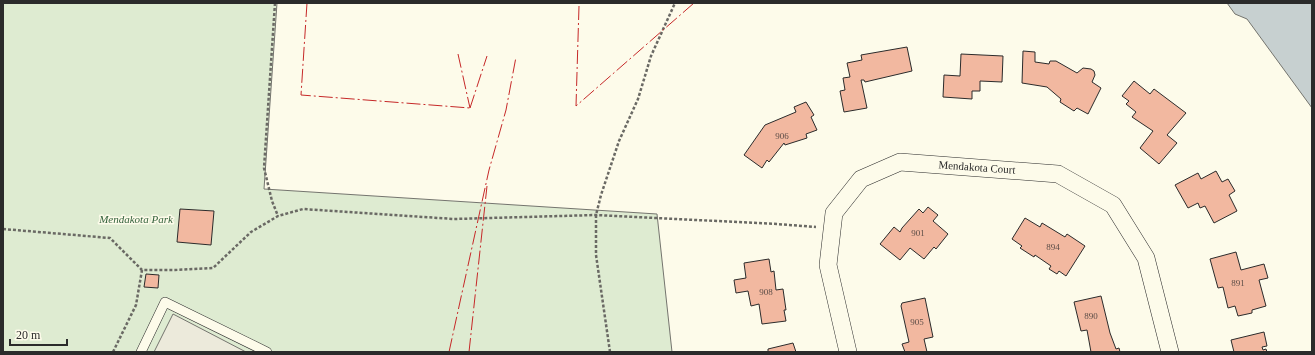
<svg xmlns="http://www.w3.org/2000/svg" width="1315" height="355" font-family="Georgia,serif">
  <rect width="100%" height="100%" fill="#fdfbea"/>
  <!-- green -->
  <path fill="#deebd1" stroke="#74746e" d="M3 3H277L264 189 657 214 672 352H3Z"/>
  <!-- parking -->
  <path fill="#eceadb" stroke="#74746e" d="M173 314 246 352H154Z"/>
  <!-- water -->
  <path fill="#c7d0d0" stroke="#74746e" d="M1227 3H1312V108L1247 19 1235 14Z"/>
  <!-- building -->
  <g fill="#f2b8a0" stroke="#2b2b2b">
    <path d="M907 47 912 71 865 82 864 80H861L867 108 844 112 840 91 845 90 843 78 850 77 847 63 862 60 861 55Z"/>
    <path d="M1023 51 1035 52V62L1049 64 1050 61H1056L1077 73 1083 68 1091 69 1094 71 1095 75 1092 82 1101 88 1088 114 1077 108 1074 111 1060 102 1061 99 1047 87 1022 83Z"/>
    <path d="M961 54 1003 56 1002 82 980 81V91H972V99L943 97 944 75 960 76Z"/>
    <path d="M1134 81 1150 94 1154 89 1186 113 1167 135 1177 143 1159 164 1140 148 1153 131 1132 117 1136 112 1126 104 1129 101 1122 96Z"/>
    <path d="M806 102 814 115 811 117 817 130 806 134 807 138 785 145 784 143 769 162 767 160 762 168 744 155 765 125 796 112 794 107Z"/>
    <path d="M1216 171 1222 182 1228 179 1235 191 1229 195 1237 211 1214 223 1205 206 1200 208 1198 203 1188 208 1175 185 1198 173 1201 179Z"/>
    <path d="M928 207 938 215 933 221 948 234 936 249 934 247 924 259 910 248 900 260 880 244 894 227 900 232 902 228 919 209 923 213Z"/>
    <path d="M180 209 214 211 211 245 177 242Z"/>
    <path d="M1025 218 1040 227 1042 223 1065 237 1067 234 1085 246 1066 276 1059 271 1057 274 1049 269 1051 266 1035 255 1034 257 1020 248 1022 246 1012 239Z"/>
    <path d="M1236 252 1241 270 1264 264 1268 278 1259 280 1266 306 1252 310V313L1238 316 1235 306 1228 308 1223 287 1218 288 1210 259Z"/>
    <path d="M769 259 771 272 774 271 776 290 783 289 786 310H784L786 321 762 324 759 304 751 306 748 291 736 293 734 280 746 278 744 263Z"/>
    <path d="M146 274 159 275 158 288 144 287Z"/>
    <path d="M1101 296 1110 333 1116 349 1119 348 1120 352H1091L1087 330 1081 331 1074 302Z"/>
    <path d="M925 298 933 337 924 339 927 352H905L902 344 909 342 901 306 902 303Z"/>
    <path d="M1264 332 1267 346 1262 347 1263 350 1266 349 1267 352H1234L1231 340Z"/>
    <path d="M793 343 796 352H768V349Z"/>
  </g>
  <g fill="none" stroke-linecap="round" stroke-linejoin="round">
    <!-- service casing -->
    <g stroke="#2b2b2b" stroke-width="10">
      <path id="service" d="M141 352 165 302 267 352"/>
    </g>
    <!-- minor casing -->
    <g stroke="#2b2b2b" stroke-width="18">
      <path id="minor" d="M848 352 828 265 834 213 861 179 900 162 1058 174 1113 205 1146 258 1170 352"/>
    </g>
    <!-- path -->
    <g stroke="#6a6964" stroke-width="2.5" stroke-dasharray="3 2" stroke-linecap="butt">
      <path d="M275 3 264 168 272 201 278 216"/>
      <path d="M3 229 110 238 142 270H175L213 268 251 232 278 216 303 209 454 219 596 215 777 224 816 227"/>
      <path d="M113 352 136 305 142 270"/>
      <path d="M610 352 596 255V215L601 195 619 141 638 99 651 56 675 3"/>
    </g>
    <!-- service -->
    <use href="#service" stroke="#fdfbea" stroke-width="9"/>
    <!-- minor -->
    <use href="#minor" stroke="#fdfbea" stroke-width="17"/>
    <!-- power -->
    <g stroke="#c62828" stroke-width="1" stroke-dasharray="14 3 2 3" stroke-linecap="butt">
      <path d="M307 3 301 95 470 108"/>
      <path d="M579 6 576 106 694 3"/>
      <path d="M458 54 470 108"/>
      <path d="M470 108 487 56"/>
      <path d="M449 352 489 170 506 110 516 57"/>
      <path d="M469 352 487 186"/>
    </g>
  </g>
  <g text-anchor="middle" stroke-width="3" stroke-linejoin="round" paint-order="stroke">
    <!-- number labels -->
    <g font-size="9" fill="#5d4e48">
      <text x="782" y="139">906</text>
      <text x="918" y="236">901</text>
      <text x="1053" y="250">894</text>
      <text x="1238" y="286">891</text>
      <text x="766" y="295">908</text>
      <text x="1091" y="319">890</text>
      <text x="917" y="325">905</text>
    </g>
    <!-- street labels -->
    <g font-size="11" fill="#2b2b2b" stroke="#fdfbea">
      <text transform="translate(977 167) rotate(4)" y="4">Mendakota Court</text>
    </g>
    <!-- park labels -->
    <g font-size="11" font-style="italic" fill="#34623c" stroke="#fdfbea">
      <text x="136" y="223">Mendakota Park</text>
    </g>
  </g>
  <!-- border -->
  <rect width="1315" height="355" fill="none" stroke="#2b2b2b" stroke-width="8"/>
  <!-- scale -->
  <path d="M10 339v6h57v-6" fill="none" stroke="#2b2b2b" stroke-width="2"/>
  <text x="16" y="339" font-size="12" fill="#2b2b2b" stroke="#fdfbea" stroke-width="3" paint-order="stroke">20 m</text>
</svg>
